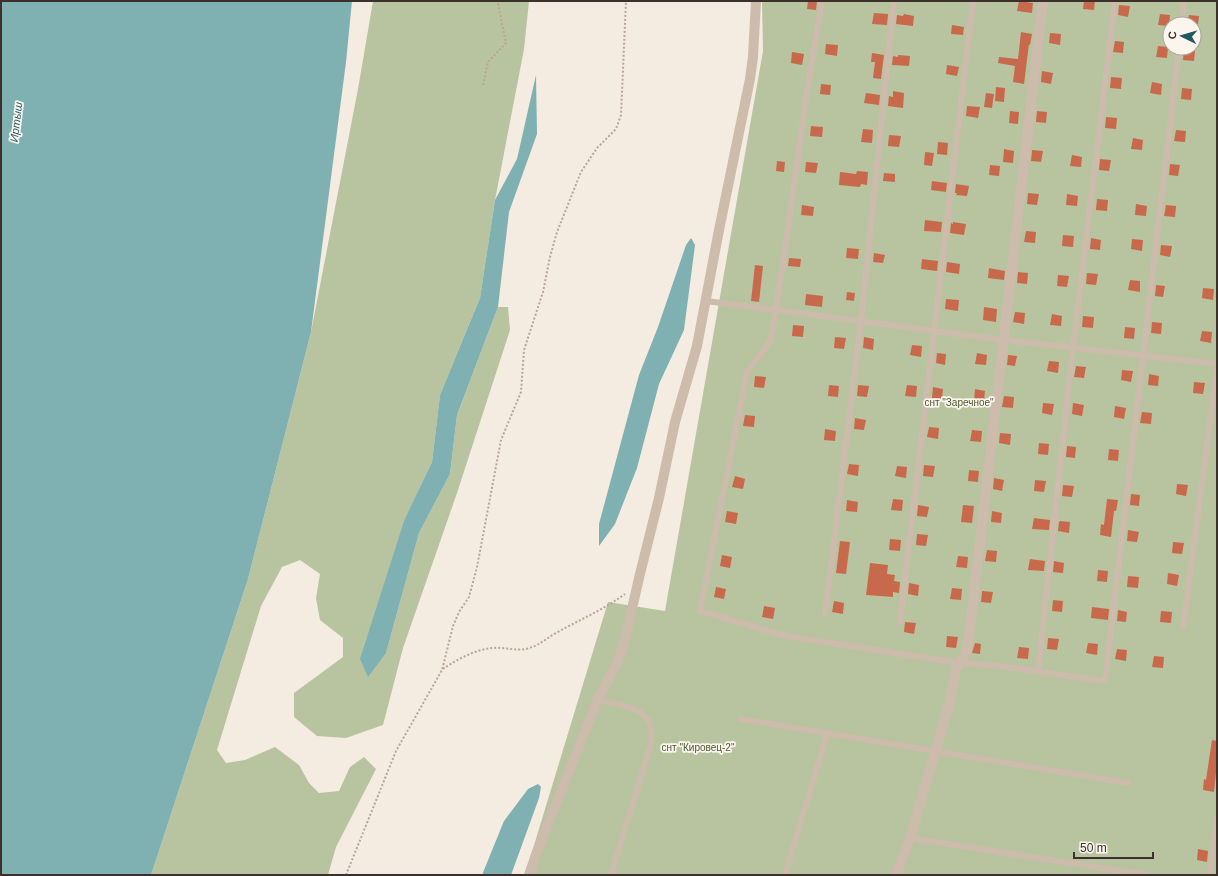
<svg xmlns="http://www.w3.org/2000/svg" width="1218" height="876" font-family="Helvetica,sans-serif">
  <rect width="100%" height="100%" fill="#f4ebe1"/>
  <!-- green -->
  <g fill="#b8c4a0" fill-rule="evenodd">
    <path d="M373 1H529L524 49 495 200 480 298 440 395 432 462 405 518 386 653 419 533 450 474 457 415 498 307H508L510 330 457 493 403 648 383 725 346 738 317 736 294 717V693L343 657V638L320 620 316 598 320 574 300 560 282 567 261 606 217 750 226 763 245 760 275 747 299 765 309 783 319 793 339 791 350 767 364 757 376 769 336 847 328 875H151L248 579 311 332 358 89Z"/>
    <path d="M762 1H1217V875H525L608 602 665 611 763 51ZM1170 24H1194V48H1170Z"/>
  </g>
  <!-- water -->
  <g fill="#7fb0b2">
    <path d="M1 1H352L346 62 311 332 248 579 151 875H1Z"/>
    <path d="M536 75 537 134 509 212 498 307 457 415 450 474 419 533 386 653 368 677 360 659 405 518 432 462 440 395 480 298 495 200 517 159Z"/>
    <path d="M691 238 695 245 684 330 659 384 637 468 615 524 599 546V524L639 375 658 327 686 245Z"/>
    <path d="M538 784 541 787 539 798 511 875H482L504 821 528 789Z"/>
  </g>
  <!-- building -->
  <g fill="#c8694b">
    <path d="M808 1H817L816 10 807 9Z"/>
    <path d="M1019 1 1033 3 1032 13 1017 11Z"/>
    <path d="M1084 1H1095L1094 10 1083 9Z"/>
    <path d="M1119 5 1130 6 1128 17 1118 15Z"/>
    <path d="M874 13 888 14 887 25 872 24Z"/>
    <path d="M904 14 914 16 913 26 896 24 897 15 903 16Z"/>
    <path d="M1160 14 1170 15 1169 26 1158 25Z"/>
    <path d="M1189 15 1199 16 1198 24H1187Z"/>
    <path d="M952 25 964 27 963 35 951 34Z"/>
    <path d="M1021 32 1032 34 1030 45 1029 44 1024 84 1013 82 1015 66 998 63 999 57 1018 59Z"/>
    <path d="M1050 33 1061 34 1060 45 1049 43Z"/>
    <path d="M1115 41 1124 42 1123 53 1113 52Z"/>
    <path d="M826 44 838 45 837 56 825 54Z"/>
    <path d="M1158 46 1168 47 1167 58 1156 57Z"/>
    <path d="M1184 49 1195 51 1194 61 1183 60Z"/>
    <path d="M792 52 804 54 802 65 791 63Z"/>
    <path d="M872 53 884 55 881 79 873 78 875 62H871Z"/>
    <path d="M898 55 910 56 909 66 892 65 893 56 898 57Z"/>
    <path d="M947 65 959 67 957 76 946 74Z"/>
    <path d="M1042 71 1053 73 1051 84 1041 82Z"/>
    <path d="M1111 77 1122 78 1121 89 1110 88Z"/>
    <path d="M1152 82 1162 84 1161 95 1150 93Z"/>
    <path d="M821 84 831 85 830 95 820 94Z"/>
    <path d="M996 87 1005 88 1004 102 995 101Z"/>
    <path d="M1182 88 1192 89 1191 100 1181 99Z"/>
    <path d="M893 91 904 93 903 108 888 106 889 96 893 97Z"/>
    <path d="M866 93 880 95 879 105 864 103Z"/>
    <path d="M986 93 994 94 992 108 984 107Z"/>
    <path d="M967 106 980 107 978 118 966 116Z"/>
    <path d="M1010 111 1019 112 1018 124 1009 123Z"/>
    <path d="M1037 111 1047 112 1046 123 1036 122Z"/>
    <path d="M1106 117 1117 118 1116 129 1105 128Z"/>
    <path d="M811 126 823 127 822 137 810 136Z"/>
    <path d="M863 129 873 130 872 143 861 142Z"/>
    <path d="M1176 130 1186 131 1185 142 1174 141Z"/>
    <path d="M889 135 901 136 899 147 888 146Z"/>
    <path d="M1133 138 1143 140 1142 150 1131 149Z"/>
    <path d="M938 142 948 143 947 155 937 154Z"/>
    <path d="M1004 149 1014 151 1013 163 1003 162Z"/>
    <path d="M1032 150 1043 151 1041 162 1031 161Z"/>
    <path d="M925 152 934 153 932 166 924 165Z"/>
    <path d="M1072 155 1082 157 1081 167 1070 166Z"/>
    <path d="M1100 159 1111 160 1109 171 1099 170Z"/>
    <path d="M777 161 785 162 784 172 776 171Z"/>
    <path d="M806 162 818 163 816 173 805 172Z"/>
    <path d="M1170 164 1180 165 1178 176 1169 175Z"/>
    <path d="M990 165 1000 166 999 176 989 175Z"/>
    <path d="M857 171 868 172 867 185 861 184 860 187 839 185 840 172 856 174Z"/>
    <path d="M884 173 895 174V182L883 181Z"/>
    <path d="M932 181 947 183 946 192 931 190Z"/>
    <path d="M956 184 969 186 967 196 956 195 957 193H955Z"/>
    <path d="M1028 193 1039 194 1037 205 1027 204Z"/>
    <path d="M1067 194 1078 196 1077 206 1066 205Z"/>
    <path d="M1097 199 1108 200 1107 211 1096 210Z"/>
    <path d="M1136 204 1147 206 1146 216 1135 215Z"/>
    <path d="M802 205 814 207 813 216 801 215Z"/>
    <path d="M1166 205 1176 206 1175 217 1164 216Z"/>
    <path d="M925 220 942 222 941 232 924 231Z"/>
    <path d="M953 222 966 224 964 235 950 233 951 223 953 224Z"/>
    <path d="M1026 231 1036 232 1035 243 1024 242Z"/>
    <path d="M1063 235 1074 236 1073 247 1062 246Z"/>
    <path d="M1091 238 1101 240 1100 250 1090 249Z"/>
    <path d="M1132 239 1143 240 1142 251 1131 249Z"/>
    <path d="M1161 245 1172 246 1170 257 1160 255Z"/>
    <path d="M847 248 859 249 858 259 846 258Z"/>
    <path d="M874 253 885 255 883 263 873 262Z"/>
    <path d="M789 258 801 259 800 267 788 266Z"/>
    <path d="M922 259 938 261 937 271 921 269Z"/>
    <path d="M947 262 960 264 959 274 946 272Z"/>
    <path d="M755 265 763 266 759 302 751 301Z"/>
    <path d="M989 268 1005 271 1004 280 988 278Z"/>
    <path d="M1018 272 1028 273 1027 284 1017 283Z"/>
    <path d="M1087 273 1098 274 1096 285 1086 284Z"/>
    <path d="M1058 275 1069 276 1067 287 1057 286Z"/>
    <path d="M1130 280 1140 281V292L1128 290Z"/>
    <path d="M1156 285 1165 286 1163 297 1155 296Z"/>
    <path d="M1203 288 1214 289 1213 300 1202 298Z"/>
    <path d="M847 292 855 293 854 301 846 300Z"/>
    <path d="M806 294 823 296 822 307 805 305Z"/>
    <path d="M946 299 959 300 958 311 945 309Z"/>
    <path d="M984 307 997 309 996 322 983 320Z"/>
    <path d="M1015 312 1025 313 1024 324 1013 322Z"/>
    <path d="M1052 314 1062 316 1061 326 1050 325Z"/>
    <path d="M1083 316 1094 317 1093 328 1082 327Z"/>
    <path d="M1152 322 1162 323 1161 334 1151 333Z"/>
    <path d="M793 325 804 326 803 337 792 336Z"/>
    <path d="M1125 327 1135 328 1134 339 1124 338Z"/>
    <path d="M1202 331 1212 332 1211 343 1200 341Z"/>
    <path d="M835 337 846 338 844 349 834 348Z"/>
    <path d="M864 337 874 339 873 350 863 348Z"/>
    <path d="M912 345 922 346 921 357 910 355Z"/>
    <path d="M937 353 946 354 945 365 936 363Z"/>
    <path d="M977 353 987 355 986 365 975 364Z"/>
    <path d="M1008 355 1017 356 1015 366 1007 365Z"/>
    <path d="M1049 361 1059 362 1058 373 1047 371Z"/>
    <path d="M1076 366 1086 367 1084 378 1074 377Z"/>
    <path d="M1122 370 1133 371 1131 382 1121 380Z"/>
    <path d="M1149 374 1159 376 1158 386 1148 385Z"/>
    <path d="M755 376 766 377 764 388 754 387Z"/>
    <path d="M1194 382 1205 383 1203 394 1193 393Z"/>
    <path d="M829 385 839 386 838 397 828 396Z"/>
    <path d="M858 385 869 386 867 397 857 396Z"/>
    <path d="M907 385 917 386 916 397 905 396Z"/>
    <path d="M933 387 943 389 942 399 932 398Z"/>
    <path d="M975 389 985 391 984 401 974 400Z"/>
    <path d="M1004 396 1014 397 1013 408 1002 407Z"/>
    <path d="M1043 403 1054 404 1052 415 1042 413Z"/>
    <path d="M1073 403 1084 405 1082 416 1072 414Z"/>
    <path d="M1115 406 1126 408 1124 419 1114 417Z"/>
    <path d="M1142 412 1152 413 1151 424 1140 423Z"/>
    <path d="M745 415 755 416 754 427 743 426Z"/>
    <path d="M855 418 866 420 864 430 854 429Z"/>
    <path d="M929 427 939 428 938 439 927 437Z"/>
    <path d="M825 429 836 431 835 441 824 440Z"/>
    <path d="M972 430 982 431 981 442 970 441Z"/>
    <path d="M1000 433 1011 434 1010 445 999 443Z"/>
    <path d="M1039 443 1049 444 1048 455 1038 454Z"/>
    <path d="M1067 446 1076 447 1075 458 1066 457Z"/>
    <path d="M1109 449 1119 450 1118 461 1108 460Z"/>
    <path d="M849 464 859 465 858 476 847 474Z"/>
    <path d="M924 465 935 466 933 477 923 476Z"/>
    <path d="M897 466 907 467 906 478 895 476Z"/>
    <path d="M969 470 979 471 978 482 968 481Z"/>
    <path d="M735 476 745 479 743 489 732 487Z"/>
    <path d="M994 478 1004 480 1002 491 993 489Z"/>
    <path d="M1035 480 1046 481 1044 492 1034 491Z"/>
    <path d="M1177 484 1188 485 1186 496 1176 494Z"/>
    <path d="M1063 485 1074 486 1072 497 1062 496Z"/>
    <path d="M1131 494 1140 495 1139 506 1130 505Z"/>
    <path d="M893 499 903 500 902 511 891 510Z"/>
    <path d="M1107 499 1118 500 1116 511H1114L1111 537 1100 535 1101 524 1104 525Z"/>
    <path d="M847 500 858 502 857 512 846 511Z"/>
    <path d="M918 505 929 507 927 517 917 516Z"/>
    <path d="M963 505 974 506 972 523 961 522Z"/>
    <path d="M727 511 738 513 736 524 725 522Z"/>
    <path d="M992 511 1002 513 1001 523 991 522Z"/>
    <path d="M1034 518 1050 520 1049 530 1032 529Z"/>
    <path d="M1060 521 1070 522 1069 533 1058 531 1059 522Z"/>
    <path d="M1128 530 1139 532 1137 542 1127 541Z"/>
    <path d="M917 534 928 535 926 546 916 545Z"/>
    <path d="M890 539 901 540 900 551 889 550Z"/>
    <path d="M840 541 850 542 846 574 836 573Z"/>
    <path d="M1173 542 1184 543 1182 554 1172 553Z"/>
    <path d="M987 550 997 551 996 562 985 561Z"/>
    <path d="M722 555 732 557 730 568 720 566Z"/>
    <path d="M958 556 968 557 967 568 956 567Z"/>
    <path d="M1030 559 1045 561 1044 571 1028 570Z"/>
    <path d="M1054 561 1064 563 1063 573 1053 572Z"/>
    <path d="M870 563 888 565 887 574 895 575 894 581 900 582 899 593 893 592V597L866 595Z"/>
    <path d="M1098 570 1108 571 1107 582 1097 581Z"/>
    <path d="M1168 573 1179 575 1177 586 1167 584Z"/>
    <path d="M1128 576 1139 577 1138 588 1127 587Z"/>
    <path d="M909 583 919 585 918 596 908 594Z"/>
    <path d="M716 587 726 589 724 599 714 597Z"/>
    <path d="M952 588 962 589 961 600 950 599Z"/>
    <path d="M982 591 993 592 991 603 981 602Z"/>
    <path d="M1053 600 1063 601 1062 612 1052 611Z"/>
    <path d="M834 601 844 603 843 614 832 612Z"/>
    <path d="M764 606 775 608 773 619 762 617Z"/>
    <path d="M1092 607 1109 609 1108 620 1091 618Z"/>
    <path d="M1118 610 1127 612 1126 622 1117 621Z"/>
    <path d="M1161 611 1172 612 1171 623 1160 622Z"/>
    <path d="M905 622 916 623 914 634 904 632Z"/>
    <path d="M947 636 958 637 956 648 946 647Z"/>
    <path d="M1048 638 1059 639 1057 650 1047 649Z"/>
    <path d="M975 643 981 644 980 654 972 653Z"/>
    <path d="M1088 643 1098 644 1097 655 1086 653Z"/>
    <path d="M1019 647 1029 648 1028 659 1017 658Z"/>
    <path d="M1117 649 1127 650 1126 661 1115 659Z"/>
    <path d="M1154 656 1164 657 1163 668 1152 667Z"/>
    <path d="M1212 740 1217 741V763L1214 792 1203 790 1204 779 1206 780Z"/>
    <path d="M1198 849 1208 851 1207 862 1197 860Z"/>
  </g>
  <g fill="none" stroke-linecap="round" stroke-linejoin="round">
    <!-- path -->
    <g stroke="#b9a596" stroke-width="2" stroke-dasharray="2 2" stroke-linecap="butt">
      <path d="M483 85 488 62 506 43 498 4 499 1"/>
      <path d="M443 669C456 660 476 649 493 648 504 647 516 651 526 649 539 646 545 639 556 633 579 620 603 610 625 594"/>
      <path d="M346 875 396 751 442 670 453 626 459 612 469 597 477 567 501 440 521 392 524 350 543 292 550 257 557 232 581 172 597 148 616 129 621 115 626 1"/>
    </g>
    <!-- lane -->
    <g stroke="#cdbbac" stroke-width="6">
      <path d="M822 1 806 98 785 250 771 340 747 372 700 611 786 636 960 663 1000 666 1105 681 1179 48"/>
      <path d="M1181 24 1184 1"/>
      <path d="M706 301 1004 340 1217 364"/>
      <path d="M825 614 861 321 894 1"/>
      <path d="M900 622 973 1"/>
      <path d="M1183 627 1217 369"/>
      <path d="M1038 671 1073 347 1115 1"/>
      <path d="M598 699C616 705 646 705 651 728 652 733 651 739 651 744L611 875"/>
      <path d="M741 719 1128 783"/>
      <path d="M910 838 1147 875"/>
      <path d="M785 875 827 734"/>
      <path d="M1210 875 1217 817"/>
    </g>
    <!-- street -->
    <g stroke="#cdbbac" stroke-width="10">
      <path d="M529 875 537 852 598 699 618 661 624 644 639 578 659 498 675 422 697 346 719 230 750 79 753 57 756 1"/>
      <path d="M896 875 910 838 949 705 956 670 965 654 968 645 1043 1"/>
    </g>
  </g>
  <g text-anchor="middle" stroke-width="3.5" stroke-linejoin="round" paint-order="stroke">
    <!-- park labels -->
    <g font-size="10" fill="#4a5a2e" stroke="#fbf5ee">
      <text x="959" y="406">снт "Заречное"</text>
      <text x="698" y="751">снт "Кировец-2"</text>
    </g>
    <!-- water labels -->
    <g font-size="11" font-style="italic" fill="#1f5a5e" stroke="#fbf5ee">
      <text transform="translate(16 122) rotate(-83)" y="4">Иртыш</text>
    </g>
  </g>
  <!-- border -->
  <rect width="1218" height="876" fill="none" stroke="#3b302b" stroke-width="4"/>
  <!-- north arrow -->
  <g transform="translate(1182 36) rotate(275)"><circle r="19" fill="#fbf5ee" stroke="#aea6a0"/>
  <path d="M0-3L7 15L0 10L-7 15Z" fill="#1f5a5e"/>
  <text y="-6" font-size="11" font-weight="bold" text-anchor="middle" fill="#3b302b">С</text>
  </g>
  <!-- scale -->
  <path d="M1074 852v6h79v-6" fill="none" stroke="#3b302b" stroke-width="2"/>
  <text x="1080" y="852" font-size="12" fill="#3b302b" stroke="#fbf5ee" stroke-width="3" paint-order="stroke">50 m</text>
</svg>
